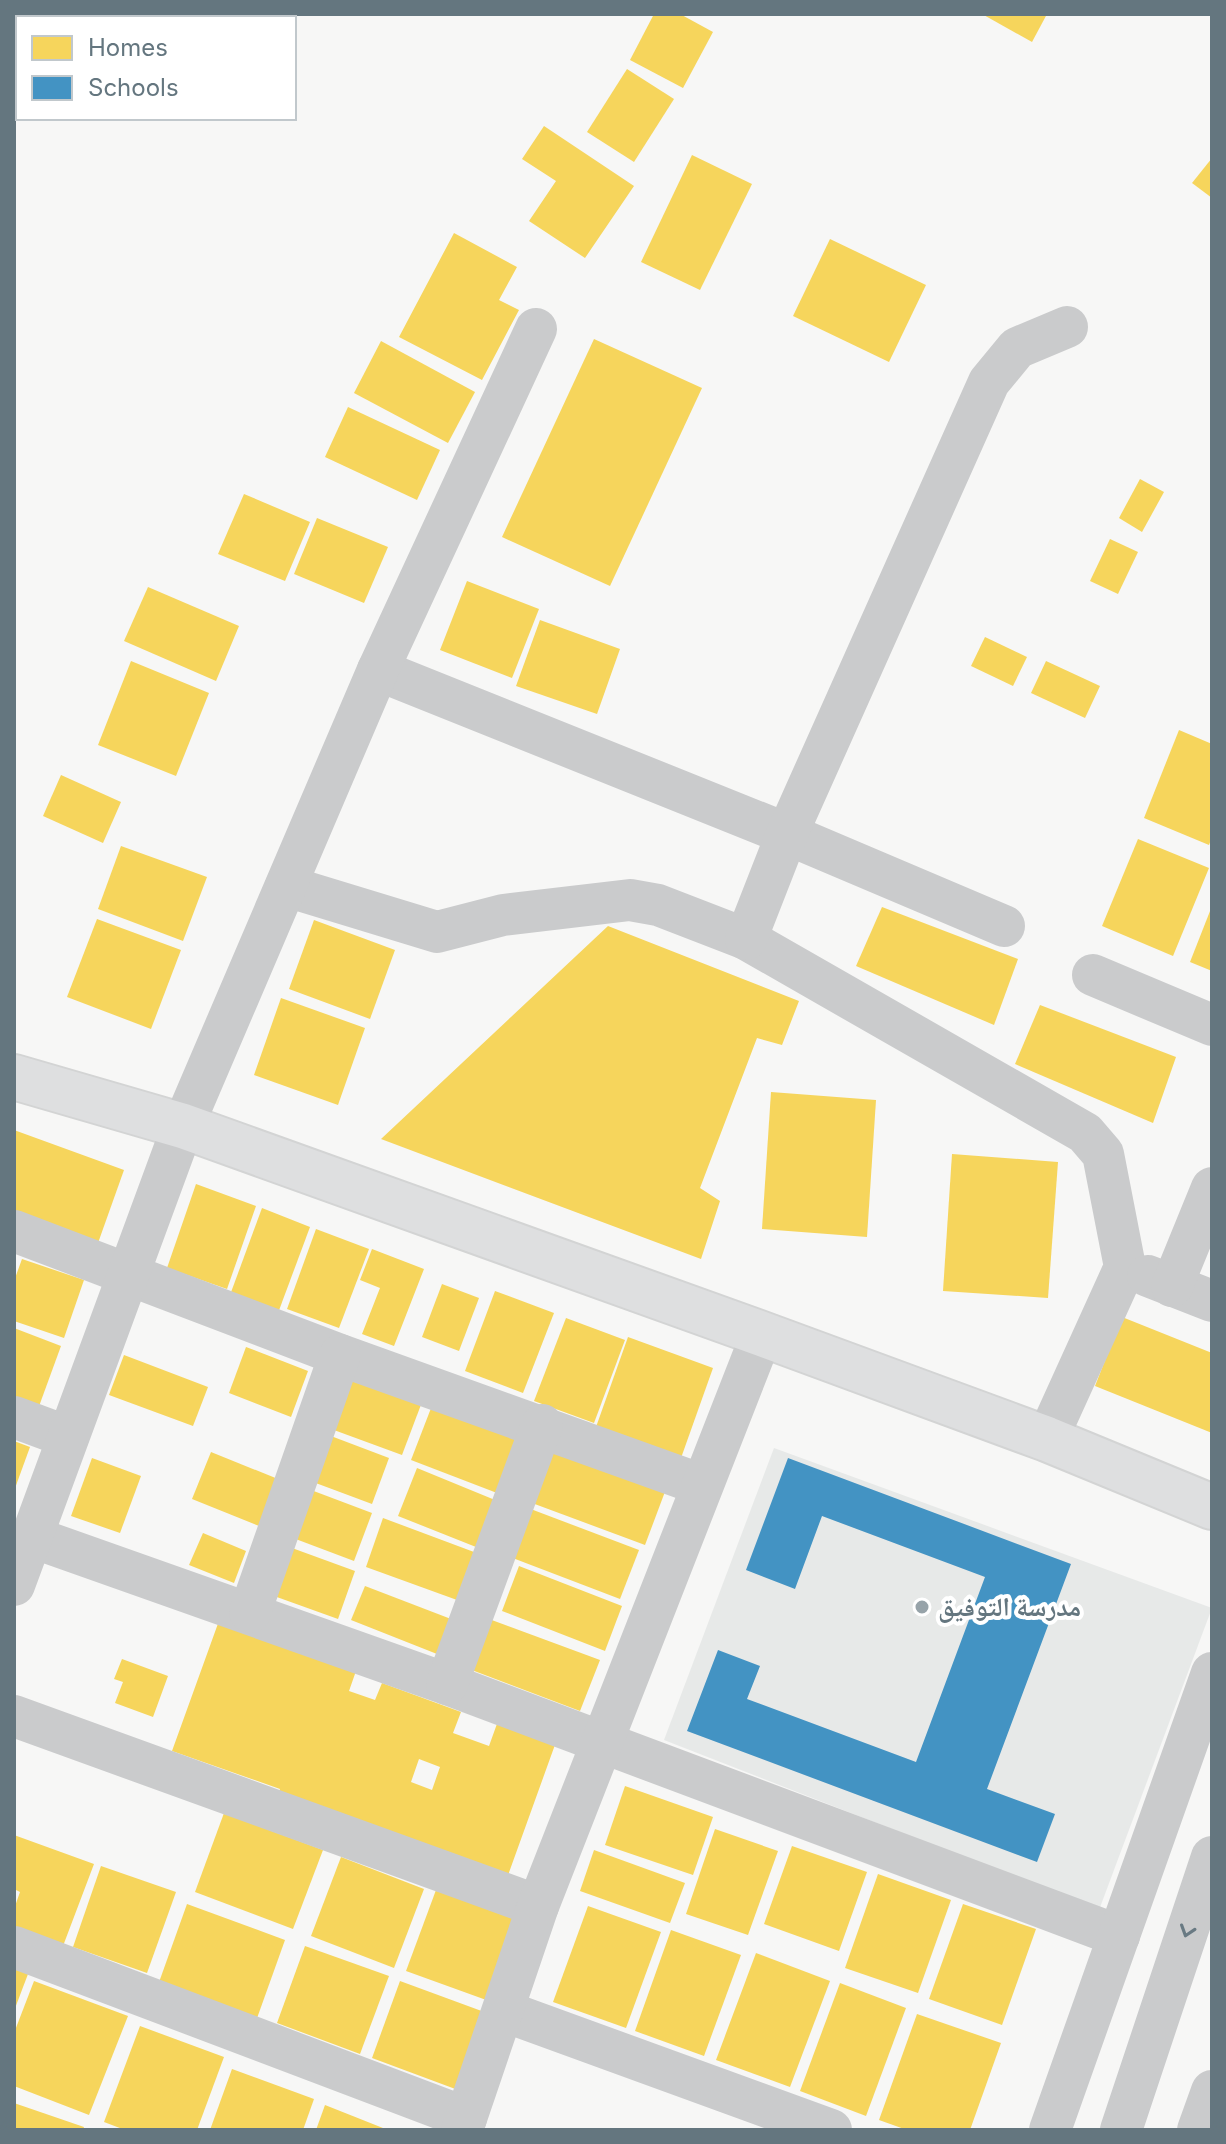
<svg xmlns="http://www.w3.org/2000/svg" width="1226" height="2144" font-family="Inter,'Noto Naskh Arabic',sans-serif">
  <rect width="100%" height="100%" fill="#f7f7f6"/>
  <!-- built -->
  <path fill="#e7e9e8" d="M774 1448 1212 1608 1099 1910 664 1740Z"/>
  <!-- homes -->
  <g fill="#f6d55c" fill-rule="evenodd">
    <path d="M654 14H680L713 32 683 88 630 60Z"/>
    <path d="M982 14H1047L1032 42Z"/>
    <path d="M627 69 674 99 634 162 587 132Z"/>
    <path d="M544 126 634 186 585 258 529 221 556 181 522 159Z"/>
    <path d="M692 155 752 184 700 290 641 262Z"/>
    <path d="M1212 158V198L1192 183Z"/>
    <path d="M454 233 517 267 499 300 519 310 482 380 399 337Z"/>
    <path d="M830 239 926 285 889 362 793 316Z"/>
    <path d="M594 339 702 388 610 586 502 537Z"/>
    <path d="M381 341 475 392 448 443 354 393Z"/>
    <path d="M348 407 440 450 417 500 325 457Z"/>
    <path d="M1140 479 1164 492 1142 532 1119 518Z"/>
    <path d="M244 494 310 522 285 581 218 554Z"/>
    <path d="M317 518 388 547 364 603 294 574Z"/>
    <path d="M1110 539 1138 552 1118 594 1090 581Z"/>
    <path d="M467 581 539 609 512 678 440 650Z"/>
    <path d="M148 587 239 626 216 681 124 641Z"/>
    <path d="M540 620 620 649 597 714 516 686Z"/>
    <path d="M985 637 1027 657 1013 686 971 666Z"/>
    <path d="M131 661 209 693 176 776 98 745Z"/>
    <path d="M1046 661 1100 686 1085 718 1031 693Z"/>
    <path d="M1179 730 1212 744V837L1209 845 1144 818Z"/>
    <path d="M61 775 121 802 103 843 43 816Z"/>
    <path d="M1138 839 1209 868 1173 956 1102 926Z"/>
    <path d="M121 846 207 877 183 941 98 909Z"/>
    <path d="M1212 906V971L1190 962Z"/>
    <path d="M882 907 1018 959 994 1025 856 966Z"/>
    <path d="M97 919 181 950 151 1029 67 997Z"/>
    <path d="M314 920 395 950 370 1019 289 989Z"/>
    <path d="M608 926 799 1001 782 1045 757 1038 700 1188 720 1201 701 1259 381 1139Z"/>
    <path d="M281 998 365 1028 338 1105 254 1075Z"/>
    <path d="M1040 1005 1176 1057 1153 1123 1015 1064Z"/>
    <path d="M771 1092 876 1100 867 1237 762 1229Z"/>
    <path d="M14 1130 124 1170 98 1243 14 1213Z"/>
    <path d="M952 1154 1058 1162 1048 1298 943 1291Z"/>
    <path d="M196 1184 256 1206 227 1289 167 1268Z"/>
    <path d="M262 1208 310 1227 278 1313 230 1295Z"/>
    <path d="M316 1229 369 1249 339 1328 287 1309Z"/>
    <path d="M372 1249 424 1269 394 1346 362 1334 380 1288 360 1280Z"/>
    <path d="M22 1259 84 1280 64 1338 14 1321V1281Z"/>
    <path d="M442 1284 479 1298 459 1351 422 1337Z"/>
    <path d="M495 1291 554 1313 523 1393 465 1371Z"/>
    <path d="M1122 1317 1212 1353V1433L1095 1386Z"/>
    <path d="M566 1318 625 1340 594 1423 534 1401Z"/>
    <path d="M14 1328 61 1346 38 1409 14 1400Z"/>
    <path d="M628 1337 713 1368 681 1458 596 1427Z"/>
    <path d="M246 1347 308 1371 291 1417 229 1393Z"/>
    <path d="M124 1355 208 1387 193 1426 109 1395Z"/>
    <path d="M343 1373 422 1402 402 1455 323 1426Z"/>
    <path d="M433 1403 519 1436 497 1493 411 1460Z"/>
    <path d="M323 1433 389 1458 372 1504 305 1479Z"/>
    <path d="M14 1441 30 1447 14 1491Z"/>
    <path d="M552 1448 666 1489 645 1545 532 1503Z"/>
    <path d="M211 1452 278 1479 259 1526 192 1499Z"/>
    <path d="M92 1458 141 1476 120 1533 71 1516Z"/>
    <path d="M417 1468 495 1500 476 1547 398 1516Z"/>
    <path d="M311 1490 372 1513 354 1561 293 1538Z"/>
    <path d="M528 1508 639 1550 620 1599 510 1557Z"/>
    <path d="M383 1518 474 1552 457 1600 366 1567Z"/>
    <path d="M203 1533 246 1551 234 1583 189 1565Z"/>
    <path d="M292 1548 355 1571 338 1619 274 1596Z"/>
    <path d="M519 1566 622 1606 605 1651 502 1611Z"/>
    <path d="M365 1586 451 1619 437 1654 351 1620Z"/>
    <path d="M220 1618 356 1671 349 1691 375 1700 382 1683 461 1712 453 1733 489 1746 498 1721 556 1742 507 1878 278 1795 280 1789 172 1751ZM419 1759 440 1767 432 1790 411 1782Z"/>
    <path d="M489 1619 600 1660 580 1711 469 1669Z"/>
    <path d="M122 1659 168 1676 153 1717 115 1703 123 1682 114 1679Z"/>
    <path d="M625 1786 713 1817 693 1875 605 1845Z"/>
    <path d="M224 1813 323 1850 293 1929 195 1892Z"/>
    <path d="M715 1829 778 1851 748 1935 686 1914Z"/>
    <path d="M14 1835 94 1864 63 1946 14 1928V1909L20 1892 14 1889Z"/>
    <path d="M792 1846 867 1872 839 1951 764 1924Z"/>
    <path d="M594 1850 685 1883 670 1923 580 1891Z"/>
    <path d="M341 1857 424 1889 394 1968 311 1936Z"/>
    <path d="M101 1866 176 1892 147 1973 73 1947Z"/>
    <path d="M878 1874 951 1900 918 1993 845 1968Z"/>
    <path d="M436 1890 519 1920 489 2001 406 1971Z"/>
    <path d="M187 1904 285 1940 256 2021 158 1985Z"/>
    <path d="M963 1904 1036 1929 1002 2025 929 1999Z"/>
    <path d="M588 1906 661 1932 626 2028 553 2002Z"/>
    <path d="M671 1930 741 1955 704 2056 635 2031Z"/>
    <path d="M305 1946 389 1976 360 2054 277 2023Z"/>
    <path d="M756 1953 830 1981 790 2087 716 2060Z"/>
    <path d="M14 1968 28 1974 14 2011Z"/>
    <path d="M34 1981 128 2016 89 2115 14 2086V2033Z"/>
    <path d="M400 1981 487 2013 458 2090 372 2058Z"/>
    <path d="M840 1983 906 2008 866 2116 800 2091Z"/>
    <path d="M917 2014 1001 2043 970 2130H907L879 2120Z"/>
    <path d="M140 2026 224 2057 197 2130H125L104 2122Z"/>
    <path d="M232 2069 314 2099 303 2130H210Z"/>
    <path d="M14 2103 84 2127 83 2130H14Z"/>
    <path d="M325 2105 388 2130H316Z"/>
  </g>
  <!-- schools -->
  <path fill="#4393c3" d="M788 1458 1071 1564 987 1789 1055 1814 1037 1862 687 1731 718 1650 760 1666 747 1699 916 1762 985 1577 822 1516 795 1589 746 1570Z"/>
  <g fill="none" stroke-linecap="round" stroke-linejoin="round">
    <!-- secondary casing -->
    <g stroke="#d3d4d4" stroke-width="48">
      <path id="secondary" d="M14 1077 183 1126 762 1334 1047 1439 1212 1507"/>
    </g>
    <!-- minor -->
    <g stroke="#cacbcc" stroke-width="42">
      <path d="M378 670 787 834 1004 926"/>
      <path d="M286 886 437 932 503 915 630 900 658 905 746 939 1085 1133 1103 1154 1125 1267 1047 1439"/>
      <path d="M746 939 787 834 989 382 1017 348 1067 327"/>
      <path d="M1093 975 1212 1025"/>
      <path d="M14 1231 340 1355 702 1485"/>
      <path d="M1148 1276 1212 1301"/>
      <path d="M1172 1286 1212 1188"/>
      <path d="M14 1417 68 1437"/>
      <path d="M32 1537 447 1684 1119 1936"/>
      <path d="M14 1585 183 1126 378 670 536 329"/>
      <path d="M250 1612 340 1355"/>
      <path d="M447 1684 542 1425"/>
      <path d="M14 1716 538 1906"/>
      <path d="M14 1947 466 2118"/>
      <path d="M504 2011 831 2130"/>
      <path d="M462 2130 538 1906 762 1334"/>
      <path d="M1050 2130 1212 1673"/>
      <path d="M1121 2130 1212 1857"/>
      <path d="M1198 2130 1212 2091"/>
    </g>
    <!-- secondary -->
    <use href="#secondary" stroke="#dedfe0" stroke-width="44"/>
  </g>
  <!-- one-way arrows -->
  <defs><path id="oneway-chevron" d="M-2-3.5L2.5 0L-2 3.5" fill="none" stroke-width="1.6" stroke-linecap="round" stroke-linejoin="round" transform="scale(2)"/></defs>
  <use stroke="#697a83" href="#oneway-chevron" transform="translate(1187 1931) rotate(108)"/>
  <!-- markers -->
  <circle fill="#97a3a9" stroke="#fff" stroke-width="3" cx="922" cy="1607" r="8"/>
  <g text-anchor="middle" stroke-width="8" stroke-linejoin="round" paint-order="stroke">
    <!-- poi labels -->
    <g font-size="26" font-weight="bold" fill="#64767f" stroke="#fff" text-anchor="start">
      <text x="938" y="1616">مدرسة التوفيق</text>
    </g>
  </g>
  <!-- border -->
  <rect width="1226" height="2144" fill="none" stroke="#64767f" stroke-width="32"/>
  <!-- legend -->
  <rect x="16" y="16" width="280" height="104" fill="#ffffff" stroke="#c1c8cc" stroke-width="2"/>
  <rect x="32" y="36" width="40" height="24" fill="#f6d55c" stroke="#c1c8cc" stroke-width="2"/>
  <text x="88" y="56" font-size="24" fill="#64767f">Homes</text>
  <rect x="32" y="76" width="40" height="24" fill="#4393c3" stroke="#c1c8cc" stroke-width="2"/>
  <text x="88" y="96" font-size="24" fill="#64767f">Schools</text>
</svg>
